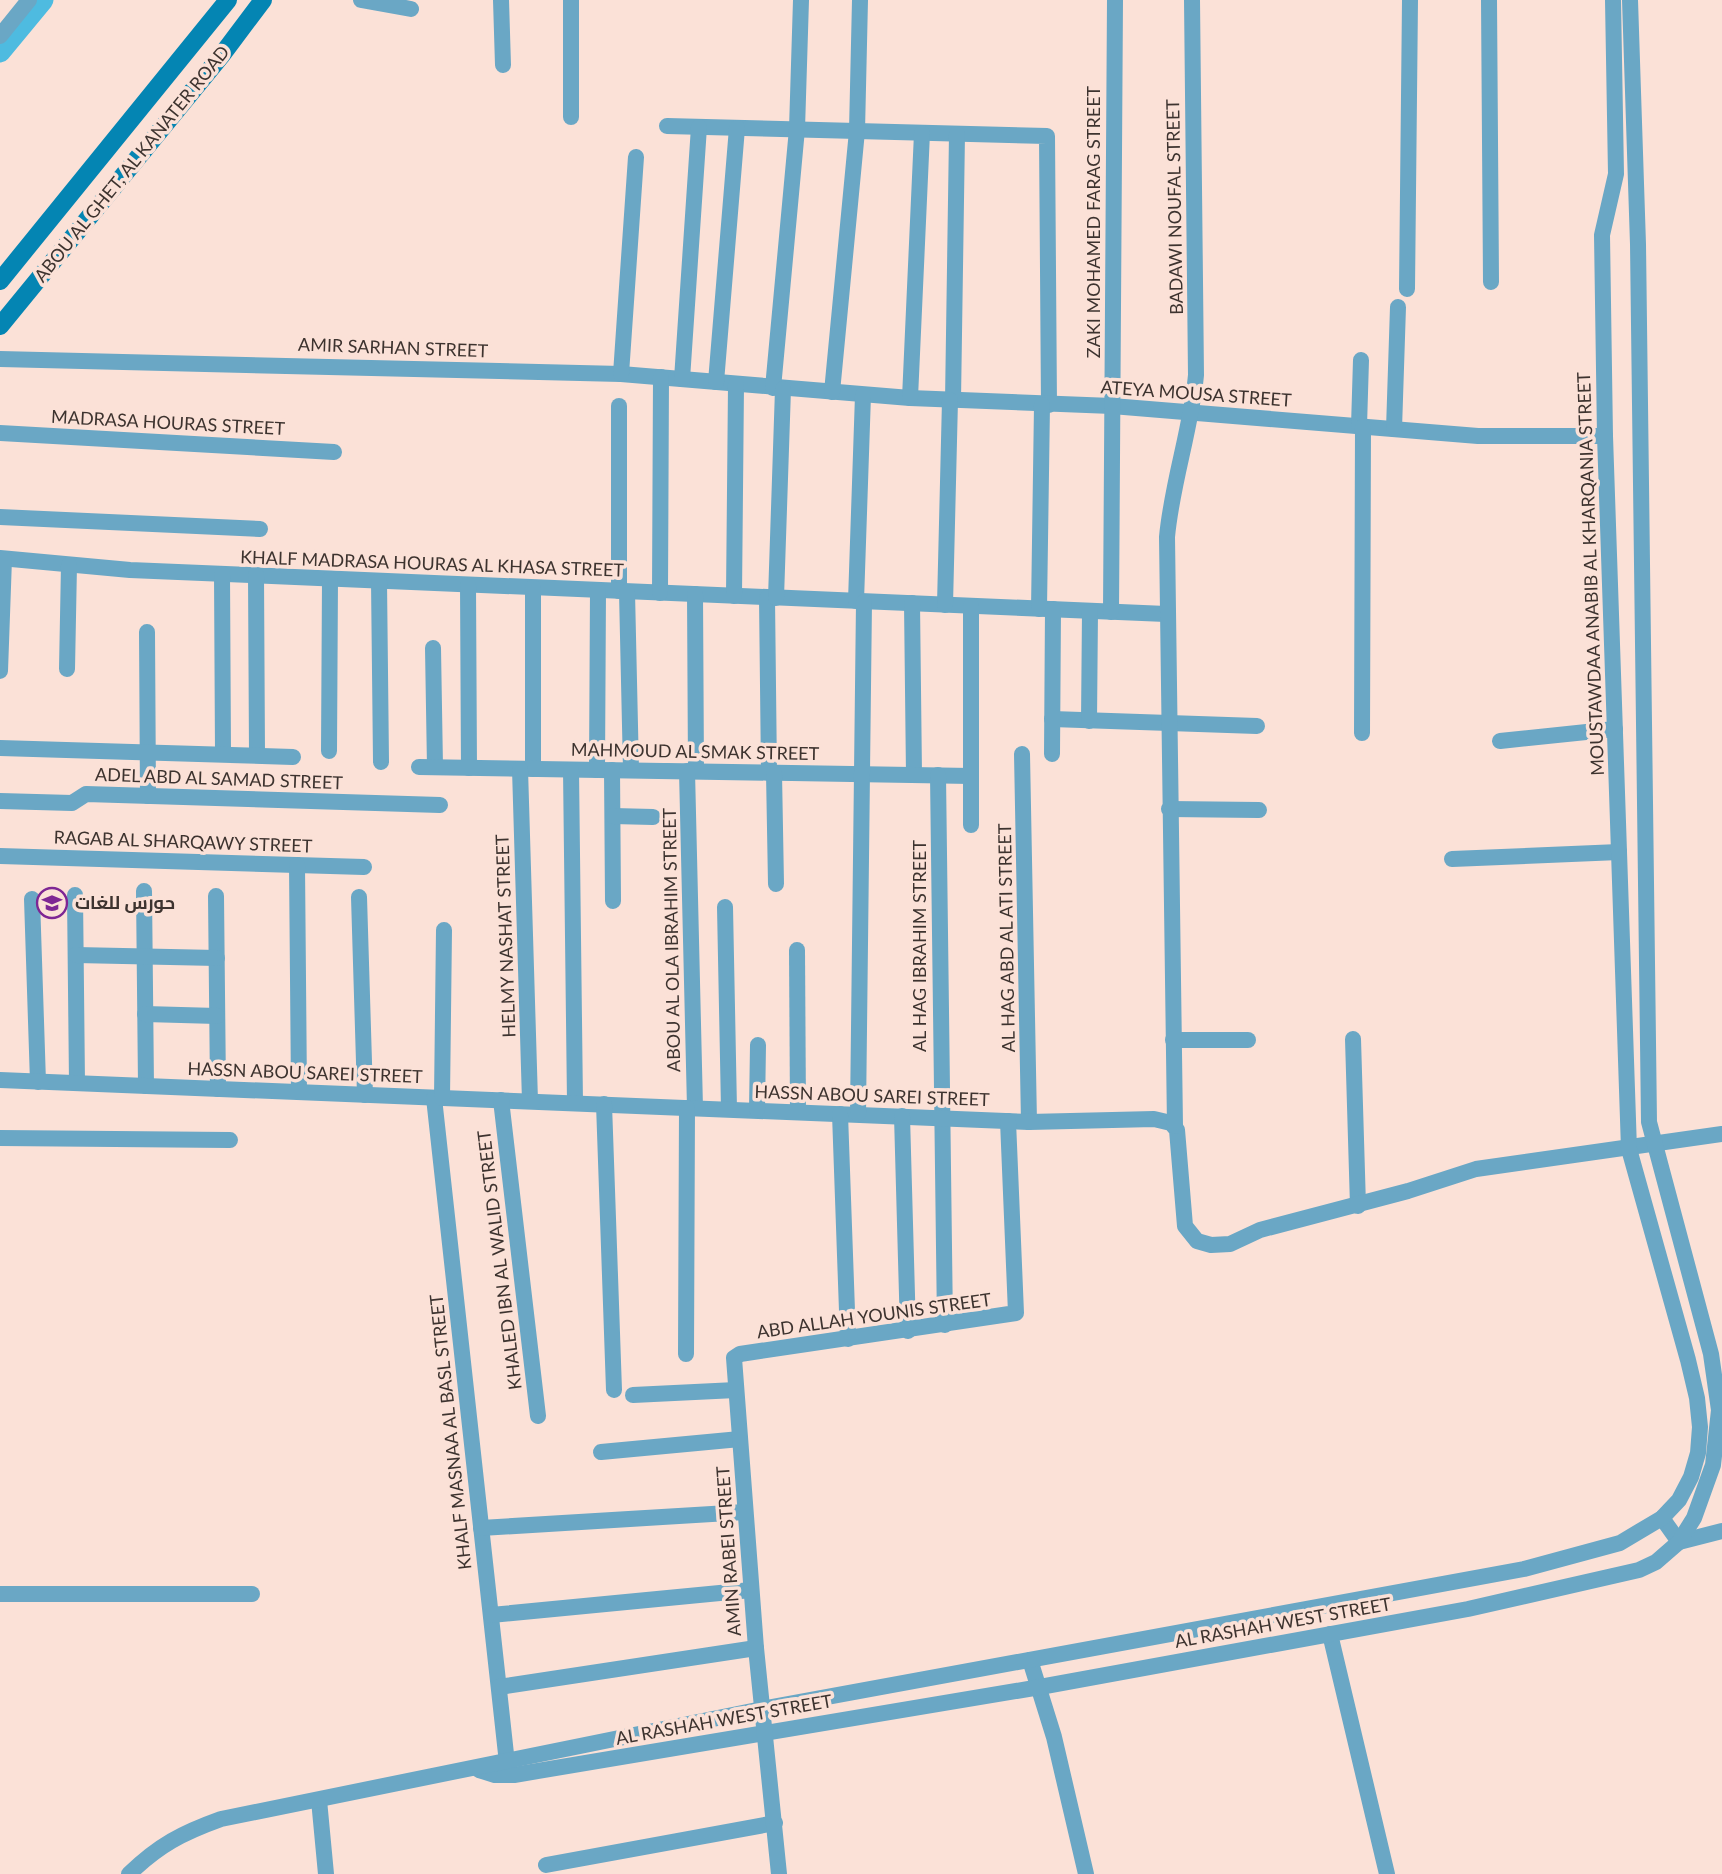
<svg xmlns="http://www.w3.org/2000/svg" width="1722" height="1874" font-family="Lato,Cairo,sans-serif">
  <rect width="100%" height="100%" fill="#fbe1d7"/>
  <g fill="none" stroke-linecap="round" stroke-linejoin="round">
    <!-- canal -->
    <path stroke="#4ebbe0" stroke-width="21" d="M0 52 43 0"/>
    <!-- street -->
    <g stroke="#6aa7c5" stroke-width="16">
      <path d="M361 0 411 9"/>
      <path d="M501 0 503 65"/>
      <path d="M571 0V117"/>
      <path d="M1489 0 1491 282"/>
      <path d="M0 36 29 0"/>
      <path d="M667 126 1047 136 1049 405"/>
      <path d="M1407 289 1410 0"/>
      <path d="M0 359 621 374 910 398 1112 406 1478 436H1605"/>
      <path d="M621 374 636 157"/>
      <path d="M682 379 699 127"/>
      <path d="M716 382 737 128"/>
      <path d="M773 388 797 129 801 0"/>
      <path d="M832 392 857 131 860 0"/>
      <path d="M910 398 922 133"/>
      <path d="M953 401 957 134"/>
      <path d="M619 406V591"/>
      <path d="M1359 426 1361 360"/>
      <path d="M1394 429 1398 307"/>
      <path d="M0 433 334 452"/>
      <path d="M0 517 260 529"/>
      <path d="M0 558 130 570 1166 614"/>
      <path d="M222 574 223 754"/>
      <path d="M256 575 257 755"/>
      <path d="M379 581 381 762"/>
      <path d="M468 585 469 768"/>
      <path d="M533 588V769"/>
      <path d="M627 592 631 770"/>
      <path d="M660 593 661 377"/>
      <path d="M695 594 696 771"/>
      <path d="M734 596 736 385"/>
      <path d="M767 598 769 773"/>
      <path d="M776 598 783 389"/>
      <path d="M856 601 863 395"/>
      <path d="M912 603 914 775"/>
      <path d="M945 605 950 400"/>
      <path d="M1039 609 1042 405"/>
      <path d="M1111 612 1115 0"/>
      <path d="M147 632 148 796"/>
      <path d="M433 648 435 767"/>
      <path d="M67 669 69 565"/>
      <path d="M0 671 4 559"/>
      <path d="M1052 719 1257 726"/>
      <path d="M1089 721 1090 611"/>
      <path d="M1362 733 1363 427"/>
      <path d="M1500 741 1615 729"/>
      <path d="M0 748 293 757"/>
      <path d="M329 751 330 579"/>
      <path d="M1022 754 1029 1122"/>
      <path d="M1052 754 1053 609"/>
      <path d="M419 767 971 776"/>
      <path d="M520 769 530 1101"/>
      <path d="M571 770 575 1103"/>
      <path d="M597 770 598 590"/>
      <path d="M612 770 613 901"/>
      <path d="M687 771 695 1108"/>
      <path d="M774 773 776 884"/>
      <path d="M938 775 945 1325"/>
      <path d="M0 801 72 803 86 794 440 805"/>
      <path d="M1169 809 1259 810"/>
      <path d="M613 816 653 817"/>
      <path d="M971 825V606"/>
      <path d="M0 856 364 867"/>
      <path d="M1452 859 1619 852"/>
      <path d="M297 865 299 1092"/>
      <path d="M144 891 146 1086"/>
      <path d="M75 895 77 1083"/>
      <path d="M216 896 218 1089"/>
      <path d="M359 897 365 1095"/>
      <path d="M32 899 38 1082"/>
      <path d="M725 907 729 1109"/>
      <path d="M797 950 798 1112"/>
      <path d="M76 955 217 958"/>
      <path d="M145 1014 217 1016"/>
      <path d="M1353 1039 1358 1206"/>
      <path d="M1173 1040H1248"/>
      <path d="M0 1080 1029 1122 1154 1119 1171 1123 1177 1130 1185 1226 1197 1241 1211 1245 1230 1244 1260 1230 1408 1191 1476 1169 1722 1134"/>
      <path d="M434 1098 507 1763"/>
      <path d="M442 1098 444 930"/>
      <path d="M501 1100 538 1416"/>
      <path d="M604 1104 614 1390"/>
      <path d="M757 1110 758 1045"/>
      <path d="M840 1114 848 1339"/>
      <path d="M858 1114 864 602"/>
      <path d="M902 1116 908 1331"/>
      <path d="M1175 1126 1167 537C1172 482 1191 430 1196 375L1192 0"/>
      <path d="M0 1138 230 1140"/>
      <path d="M686 1354 687 1108"/>
      <path d="M633 1395 736 1390"/>
      <path d="M601 1452 740 1439"/>
      <path d="M1662 1518 1679 1542 1722 1531"/>
      <path d="M481 1528 745 1512"/>
      <path d="M0 1594H252"/>
      <path d="M491 1615 751 1590"/>
      <path d="M1330 1634 1387 1874"/>
      <path d="M1030 1660 1054 1737 1086 1874"/>
      <path d="M499 1687 756 1648"/>
      <path d="M479 1770 495 1775H514L1040 1687 1468 1609 1639 1570 1656 1562 1679 1542 1694 1518 1713 1465 1719 1410 1711 1354 1649 1122 1638 244 1630 0"/>
      <path d="M319 1800 326 1874"/>
      <path d="M546 1865 775 1823"/>
      <path d="M129 1874C159 1845 182 1833 221 1819L762 1709 1524 1569 1620 1543 1662 1518 1679 1500 1691 1477 1698 1453 1700 1427 1697 1398 1688 1360 1629 1149 1605 436 1602 235 1616 174 1613 0"/>
      <path d="M779 1874 756 1648 734 1358 740 1354 1016 1313 1008 1121"/>
    </g>
    <!-- secondary -->
    <g stroke="#0485b3" stroke-width="18">
      <path d="M0 281 228 0"/>
      <path d="M0 326 221 56 263 0"/>
    </g>
  </g>
  <!-- icons -->
  <defs>
    <g id="school-ring" transform="scale(1.575)"><circle r="9.5" fill="#fbe1d7" stroke="#7e2694" stroke-width="1.5"/><path d="M0-5L7-2L0 1L-7-2ZM-4 1L0 2.5L4 1V4Q0 6-4 4Z" fill="#7e2694"/></g>
  </defs>
  <g fill-rule="evenodd">
    <use href="#school-ring" x="52" y="903"/>
  </g>
  <g text-anchor="middle" stroke-width="7" stroke-linejoin="round" paint-order="stroke">
    <!-- street labels -->
    <g font-size="18" fill="#3d332f" stroke="#fbe1d7">
      <text transform="translate(132 164) rotate(-51)" y="6">ABOU AL GHET, AL KANATER ROAD</text>
      <text transform="translate(1175 207) rotate(-91)" y="6">BADAWI NOUFAL STREET</text>
      <text transform="translate(1094 222) rotate(-90)" y="6">ZAKI MOHAMED FARAG STREET</text>
      <text transform="translate(393 348) rotate(2)" y="6">AMIR SARHAN STREET</text>
      <text transform="translate(1196 394) rotate(4)" y="6">ATEYA MOUSA STREET</text>
      <text transform="translate(168 423) rotate(3)" y="6">MADRASA HOURAS STREET</text>
      <text transform="translate(432 564) rotate(2)" y="6">KHALF MADRASA HOURAS AL KHASA STREET</text>
      <text transform="translate(1591 574) rotate(-92)" y="6">MOUSTAWDAA ANABIB AL KHARQANIA STREET</text>
      <text transform="translate(695 752) rotate(1)" y="6">MAHMOUD AL SMAK STREET</text>
      <text transform="translate(219 779) rotate(2)" y="6">ADEL ABD AL SAMAD STREET</text>
      <text transform="translate(183 842) rotate(2)" y="6">RAGAB AL SHARQAWY STREET</text>
      <text transform="translate(506 936) rotate(-92)" y="6">HELMY NASHAT STREET</text>
      <text transform="translate(1007 938) rotate(-91)" y="6">AL HAG ABD AL ATI STREET</text>
      <text transform="translate(672 940) rotate(-91)" y="6">ABOU AL OLA IBRAHIM STREET</text>
      <text transform="translate(920 946) rotate(-90)" y="6">AL HAG IBRAHIM STREET</text>
      <text transform="translate(305 1073) rotate(2)" y="6">HASSN ABOU SAREI STREET</text>
      <text transform="translate(872 1096) rotate(2)" y="6">HASSN ABOU SAREI STREET</text>
      <text transform="translate(500 1260) rotate(-97)" y="6">KHALED IBN AL WALID STREET</text>
      <text transform="translate(874 1316) rotate(-8)" y="6">ABD ALLAH YOUNIS STREET</text>
      <text transform="translate(451 1432) rotate(-96)" y="6">KHALF MASNAA AL BASL STREET</text>
      <text transform="translate(729 1551) rotate(-94)" y="6">AMIN RABEI STREET</text>
      <text transform="translate(1283 1623) rotate(-10)" y="6">AL RASHAH WEST STREET</text>
      <text transform="translate(724 1720) rotate(-10)" y="6">AL RASHAH WEST STREET</text>
    </g>
    <!-- poi labels -->
    <g font-size="18" font-weight="bold" fill="#3d332f" stroke="#fbe1d7" text-anchor="start">
      <text x="75" y="909">حورس للغات</text>
    </g>
  </g>
</svg>
